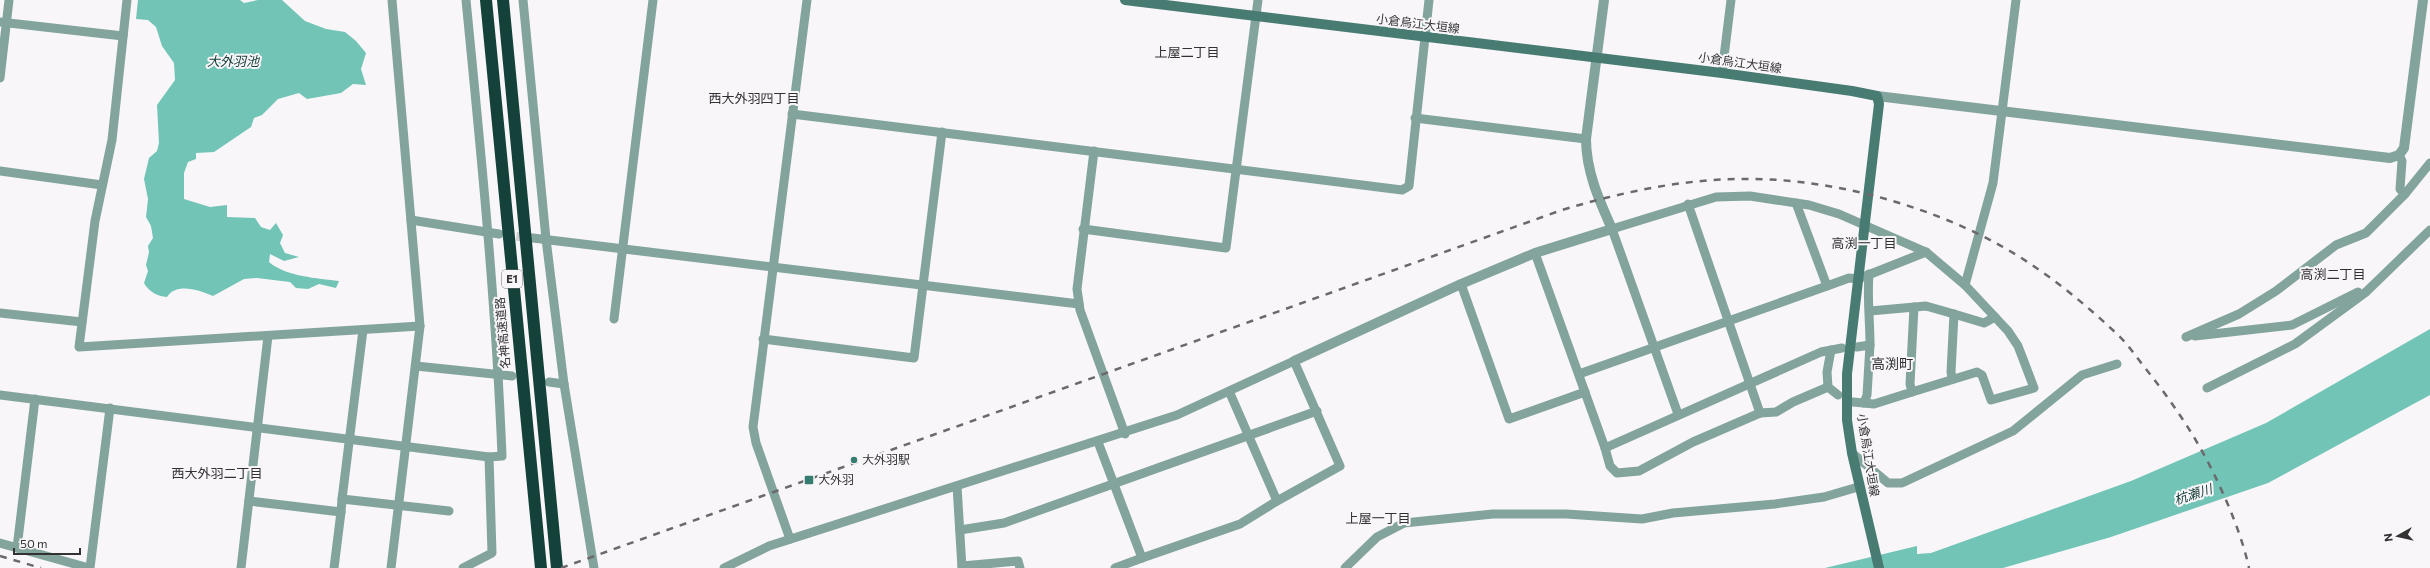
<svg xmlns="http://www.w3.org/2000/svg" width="2430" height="568" font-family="Commissioner,'Noto Sans JP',sans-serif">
  <rect width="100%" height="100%" fill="#f8f6f9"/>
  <!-- water -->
  <g fill="#71c4b6">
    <path d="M138 0H240L244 3 258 0H282L305 21 326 29 345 32 356 41 366 53 361 69 366 85 353 84 341 93 307 99 299 93 278 99 262 115 254 118 251 127 214 152 196 153V159L188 162 184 173V199L210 207 227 205V217L255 218 261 227 270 230 276 223 283 235 280 243 285 253 299 257 284 261 270 254 269 262C287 277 317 278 339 281L336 288 319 284 308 289 296 288 290 282 257 278 244 279 213 296C200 290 176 282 167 297 157 296 149 292 144 283L148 271 146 265 149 252 148 246 153 238 151 226 146 217 148 199 144 179 149 158 157 151 159 143 157 105 175 80 174 63 162 46 156 27 148 20 136 19Z"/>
    <path d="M2430 329V395L2268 483 2111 537 2003 568H1825L1917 546V554L1931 553 2131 481 2266 423Z"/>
  </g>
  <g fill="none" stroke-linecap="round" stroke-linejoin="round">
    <!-- minor-tunnel -->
    <path stroke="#d1cfd1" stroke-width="9" stroke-dasharray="9 4.5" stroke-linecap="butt" d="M503 235 532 238"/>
    <!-- minor -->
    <g stroke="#83a49d" stroke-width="9">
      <path d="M127 0 112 140 95 221 79 347 420 326"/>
      <path d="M523 0 546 239 564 384 594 568"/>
      <path d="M0 22 123 36"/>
      <path d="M1722 73 1731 0"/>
      <path d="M0 78 9 0"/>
      <path d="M792 114 1402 190 1409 186 1429 0"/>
      <path d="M1415 118 1586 139"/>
      <path d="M1094 151 1077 289 1080 310 1125 434"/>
      <path d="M2399 155 2402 161 2400 189 2405 194"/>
      <path d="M0 171 102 185"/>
      <path d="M1796 203 1827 286 1849 278 1858 279 1926 252"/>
      <path d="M1688 204 1760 413 1776 412 1793 402 1828 387"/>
      <path d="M411 220 499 234"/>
      <path d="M1083 229 1226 248 1258 0"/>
      <path d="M533 238 1079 304"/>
      <path d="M1535 253 1605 448 1821 352 1842 348"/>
      <path d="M1869 274C1867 299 1870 320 1870 345"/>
      <path d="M1461 284 1509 419 1585 392"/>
      <path d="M1965 285 1993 183 2016 0"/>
      <path d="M1870 311 1926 306 1954 314"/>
      <path d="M0 313 82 322"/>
      <path d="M614 319 653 0"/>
      <path d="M2195 336 2292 325 2358 292"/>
      <path d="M2186 337 2239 314 2276 291 2336 245 2366 233 2405 194 2430 163"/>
      <path d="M763 339 914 358 942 132"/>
      <path d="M1857 347 1870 345 1867 395 1864 403"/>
      <path d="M1831 350 1827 372 1828 387 1838 395"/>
      <path d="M416 366 512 376"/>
      <path d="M1579 374 1827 286"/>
      <path d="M1952 378 1951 372 1954 314 1984 323 1995 317"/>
      <path d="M549 382 564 384"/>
      <path d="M2207 388 2295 344 2366 292 2430 230"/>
      <path d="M0 395 489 457 502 456C496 304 481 152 466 0"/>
      <path d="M1853 402 1874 404 1912 392 1910 384 1914 307"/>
      <path d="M1678 414 1612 229 1716 197 1750 196 1809 205 1839 214 1926 252 1965 285 2008 331 2018 346 2034 388 1991 400 1982 375 1977 372 1912 392"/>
      <path d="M1098 442 1142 558 1115 568"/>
      <path d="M1605 448 1610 466 1617 473 1639 471 1693 442 1760 413"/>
      <path d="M1852 453 1888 483H1902L2013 431 2082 375 2117 364"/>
      <path d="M957 486 962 568"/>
      <path d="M342 499 363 330"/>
      <path d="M249 501 341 512 342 499 449 511"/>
      <path d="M960 530 1004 523 1317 411"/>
      <path d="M790 539 756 443 753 427 807 0"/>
      <path d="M0 543 89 568"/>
      <path d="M17 548 35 399"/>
      <path d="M1142 558 1240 524 1277 501"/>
      <path d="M962 566 1018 561 1020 568"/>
      <path d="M90 568 110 408"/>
      <path d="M241 568 268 336"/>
      <path d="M334 568 341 512"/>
      <path d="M391 568 420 326 392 0"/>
      <path d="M463 568 492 553 489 457"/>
      <path d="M724 568 769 546 1177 415 1294 361 1340 466 1277 501 1229 391"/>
      <path d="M1345 568 1377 537 1404 523 1493 514H1566L1642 519 1673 513 1775 504 1824 497 1858 487"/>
    </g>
    <!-- tertiary -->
    <g stroke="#83a49d" stroke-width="10">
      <path d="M1877 96 2390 158 2399 155 2404 148 2423 0"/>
      <path d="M1294 361 1461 284 1535 253 1612 229C1599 200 1586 171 1586 139L1604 0"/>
    </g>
    <!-- secondary -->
    <path stroke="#487c73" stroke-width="10" d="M1125 0 1722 73 1852 91 1877 96 1879 104 1847 374V420L1852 453 1879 568"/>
    <!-- motorway -->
    <g stroke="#14423b" stroke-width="12">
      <path d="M486 0 541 568"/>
      <path d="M503 0 557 568"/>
    </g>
    <!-- rail -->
    <g stroke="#6a696b" stroke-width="2.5" stroke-dasharray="7 7" stroke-linecap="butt">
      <path d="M0 556 41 568"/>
      <path d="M561 568 1562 210C1619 193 1677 180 1738 179 1823 177 1919 202 1994 242 2039 266 2081 300 2117 334 2127 343 2134 354 2142 364 2170 399 2194 433 2214 474 2228 503 2242 536 2249 568"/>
    </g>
  </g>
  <!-- markers -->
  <g fill="#377c71" stroke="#f8f6f9" stroke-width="1.5">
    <circle cx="854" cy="460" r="4"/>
    <rect x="804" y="475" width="10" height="10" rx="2"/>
  </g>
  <g text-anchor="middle" stroke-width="4" stroke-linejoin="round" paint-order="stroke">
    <!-- shield labels -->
    <rect fill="#f8f6f9" stroke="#6e6d6e" stroke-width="1" x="502" y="270" width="20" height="18" rx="3"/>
    <g font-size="11" font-weight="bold" fill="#333233">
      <text x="512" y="283">E1</text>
    </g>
    <!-- street labels -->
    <g font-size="12" fill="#333233" stroke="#f8f6f9">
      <text transform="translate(1418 24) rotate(7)" y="4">小倉烏江大垣線</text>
      <text transform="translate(1740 63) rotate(8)" y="4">小倉烏江大垣線</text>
      <text transform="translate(503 333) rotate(-95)" y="4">名神高速道路</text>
      <text transform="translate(1868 455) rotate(81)" y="4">小倉烏江大垣線</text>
    </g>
    <!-- poi labels -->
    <g font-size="12" fill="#333233" stroke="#f8f6f9" text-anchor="start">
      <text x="862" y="464">大外羽駅</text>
      <text x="818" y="484">大外羽</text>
    </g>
    <!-- neighbourhood labels -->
    <g font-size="13" fill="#333233" stroke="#f8f6f9">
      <text x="1187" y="57">上屋二丁目</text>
      <text x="754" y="103">西大外羽四丁目</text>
      <text x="1864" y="248">高渕一丁目</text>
      <text x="2333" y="279">高渕二丁目</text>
      <text x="217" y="478">西大外羽二丁目</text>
      <text x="1378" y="523">上屋一丁目</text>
    </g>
    <!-- water labels -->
    <g font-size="13" font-style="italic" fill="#153d37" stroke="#f8f6f9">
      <text x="233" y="66">大外羽池</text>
      <text transform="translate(2193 494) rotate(-18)" y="5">杭瀬川</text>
    </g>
    <!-- quarter labels -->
    <g font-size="14" fill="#333233" stroke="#f8f6f9">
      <text x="1892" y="369">高渕町</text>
    </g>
  </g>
  <!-- north arrow -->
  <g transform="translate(2398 536) rotate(262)" stroke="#f8f6f9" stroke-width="3" paint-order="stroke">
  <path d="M0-3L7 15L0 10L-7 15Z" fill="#333233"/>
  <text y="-6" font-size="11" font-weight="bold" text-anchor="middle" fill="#333233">N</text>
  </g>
  <!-- scale -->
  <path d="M14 548v6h66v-6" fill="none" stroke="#333233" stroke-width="2"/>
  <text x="20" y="548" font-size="12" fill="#333233" stroke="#f8f6f9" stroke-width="3" paint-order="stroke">50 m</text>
</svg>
